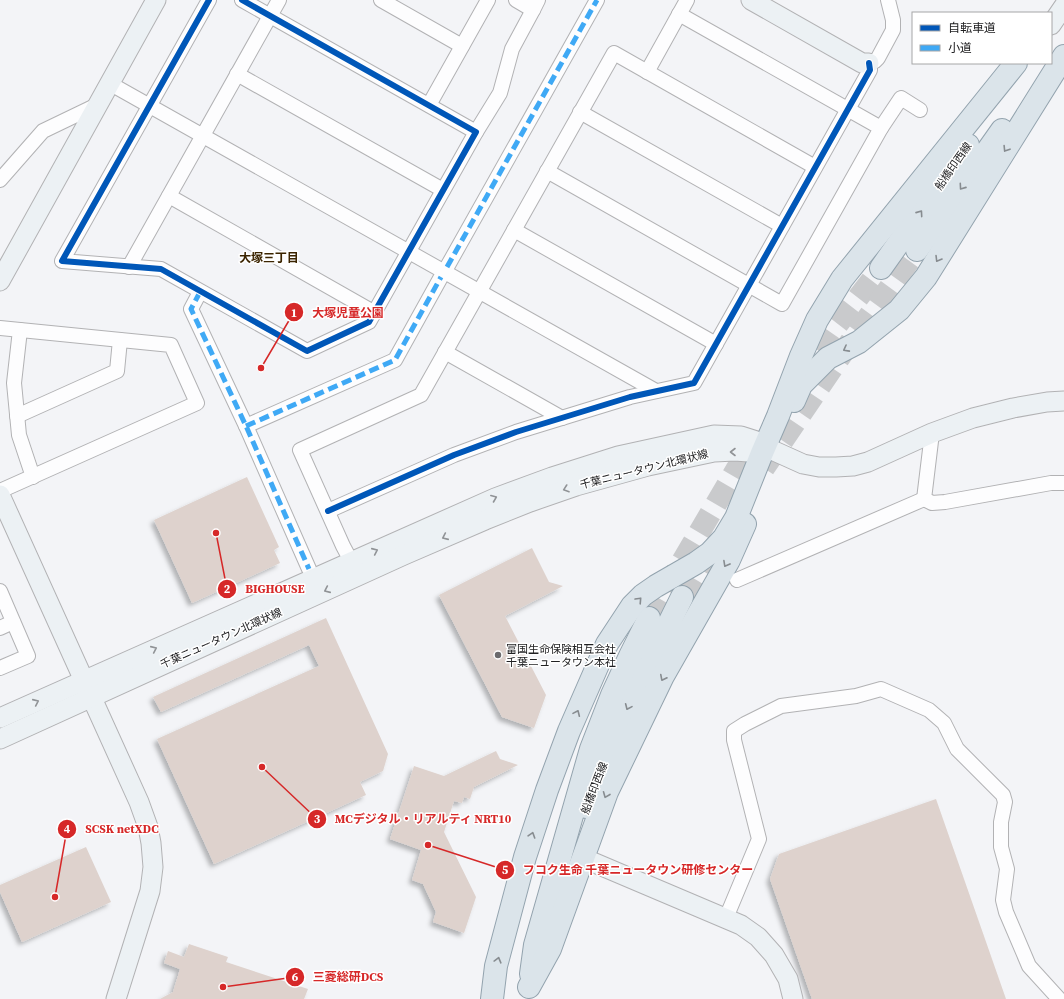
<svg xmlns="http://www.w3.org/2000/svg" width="1064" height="999" font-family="'Source Serif 4','Noto Sans JP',serif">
  <defs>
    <filter id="shadow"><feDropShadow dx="-3.5" dy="3.5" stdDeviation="2" flood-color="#0004"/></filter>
  </defs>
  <rect width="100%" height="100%" fill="#f3f4f7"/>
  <!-- building -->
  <g fill="#ded2cd" filter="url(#shadow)">
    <path d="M247 477 279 547 274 550 280 563 192 603 154 520Z"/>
    <path d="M532 548 549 582 563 586 505 616 546 695 534 728 502 717 439 595Z"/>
    <path d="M326 618 388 754 383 771 360 782 366 795 214 864 157 739 319 666 309 645 161 712 153 697Z"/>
    <path d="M496 751 500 759 518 765 474 787 470 799 464 797 462 803 454 801 444 832 476 897 464 933 433 922 436 912 423 884 412 880 421 850 390 839 414 766 444 776Z"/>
    <path d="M936 799 1006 999H812L770 879 779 854Z"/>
    <path d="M86 847 111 902 22 942 0 892V885Z"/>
    <path d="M189 944 228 957 226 962 308 989 304 999H160L173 992 180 969 164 963 168 951 184 957Z"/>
  </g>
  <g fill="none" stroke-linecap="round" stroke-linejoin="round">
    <!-- primary-tunnel -->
    <g stroke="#c9cacc" stroke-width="22" stroke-dasharray="22 11" stroke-linecap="butt">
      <path d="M800 378 834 329 881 268"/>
      <path d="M764 468 853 338 917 250"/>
      <path d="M682 597 709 552"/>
      <path d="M649 618 736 470 759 436"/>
    </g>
    <!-- street casing -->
    <g stroke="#b2b2b4" stroke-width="16">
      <g id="street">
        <path d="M209 0 62 261 161 269 307 351 369 322 476 132 242 0"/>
        <path d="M381 0 462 46"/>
        <path d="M516 0 533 10 538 0"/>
        <path d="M647 72 687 0"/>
        <path d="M237 74 443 190"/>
        <path d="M109 83 656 391"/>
        <path d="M429 105 488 0"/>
        <path d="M580 112 782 226"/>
        <path d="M881 128 901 98 920 110"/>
        <path d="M476 132 500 93 512 49 533 10"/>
        <path d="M547 171 782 304 881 128 679 14"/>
        <path d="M0 180 43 131 97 105"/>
        <path d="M169 196 375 313"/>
        <path d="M514 230 716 344"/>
        <path d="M129 267 279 0"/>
        <path d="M447 267 597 0"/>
        <path d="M200 292 191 309 246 426 309 569"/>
        <path d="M0 328 171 345 197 403 0 491"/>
        <path d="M20 330 14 383 19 435 33 477"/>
        <path d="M445 352 562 418"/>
        <path d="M17 416 117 371 120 340"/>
        <path d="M246 426 395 360 441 277"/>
        <path d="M932 433 924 499 932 503 945 502 1051 483H1064"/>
        <path d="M328 511 454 455 516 432 630 397 694 383 870 70 869 63 875 61 878 58 893 30V20L888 0"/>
        <path d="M351 561 343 546 300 450 421 395 614 53 815 167"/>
        <path d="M737 580 924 499"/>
        <path d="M0 591 28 656 0 668"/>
        <path d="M0 628 13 622"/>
        <path d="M726 918 759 839 734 740V731L745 724 781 706 856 696 881 689 929 710 944 723 957 749 1003 795 1005 802 1001 822V847L1007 869 1003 900 1006 912 1029 966 1059 999"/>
      </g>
    </g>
    <!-- secondary casing -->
    <g stroke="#b2b2b4" stroke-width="21">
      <g id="secondary">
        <path d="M751 0 862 63H869"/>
        <path d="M1051 25 1064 6"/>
        <path d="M0 281 156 0"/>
        <path d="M0 495 139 802 148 827 151 843 153 867 150 891 116 999"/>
        <path d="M0 718 495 498 552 477 618 456 714 435 741 436 766 444 772 450 803 464 819 467H836L853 466 868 462 932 433 973 418 1013 408 1047 402 1064 401"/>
        <path d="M0 739 404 555 485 520 530 502 576 486 648 466 714 452 735 451 762 453 772 450"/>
        <path d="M583 858 741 925 758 937 774 955 788 979 793 999"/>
      </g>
    </g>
    <!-- primary casing -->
    <g stroke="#93a3ae" stroke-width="24">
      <g id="primary">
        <path d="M917 250 1002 130"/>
        <path d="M881 268 968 145"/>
        <path d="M794 401 801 385 828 358 859 342 899 310 926 277 1064 56"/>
        <path d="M586 807 600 769 637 688 682 597"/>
        <path d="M531 974 535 945 591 749 612 695 631 654 649 618"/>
        <path d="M529 987 550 949 607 792 663 676 729 560 745 524"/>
        <path d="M492 999 496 966 525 857 547 790 569 731 607 644 632 606 643 595 656 586 696 563 710 553 724 538 736 518 762 453 778 416 801 356 817 320 842 279 1016 63"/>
      </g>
    </g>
    <!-- street -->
    <use href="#street" stroke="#fdfdfe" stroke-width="14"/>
    <!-- secondary -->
    <use href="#secondary" stroke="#ecf1f4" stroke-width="19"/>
    <!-- primary -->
    <use href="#primary" stroke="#dbe4ea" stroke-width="22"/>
    <!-- quiet -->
    <g stroke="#3fa9f5" stroke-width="5" stroke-dasharray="10 5" stroke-linecap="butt">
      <path d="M447 267 597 0"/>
      <path d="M200 292 191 309 246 426 309 569"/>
      <path d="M246 426 395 360 441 277"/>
    </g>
    <!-- cycleway casing -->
    <g stroke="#fff" stroke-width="8">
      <g id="cycleway">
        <path d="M209 0 62 261 161 269 307 351 369 322 476 132 242 0"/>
        <path d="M328 511 454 455 516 432 630 397 694 383 870 70 869 63"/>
      </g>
    </g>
    <!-- cycleway -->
    <use href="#cycleway" stroke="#0057b8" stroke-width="6"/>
  </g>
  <!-- one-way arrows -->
  <defs><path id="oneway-chevron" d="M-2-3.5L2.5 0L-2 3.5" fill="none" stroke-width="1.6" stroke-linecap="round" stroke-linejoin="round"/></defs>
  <g stroke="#878c90">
    <use href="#oneway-chevron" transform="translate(1006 149) rotate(122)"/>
    <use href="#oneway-chevron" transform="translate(962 187) rotate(125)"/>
    <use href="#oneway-chevron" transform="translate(920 213) rotate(-55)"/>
    <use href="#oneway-chevron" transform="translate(938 259) rotate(121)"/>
    <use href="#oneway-chevron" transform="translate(846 349) rotate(152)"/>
    <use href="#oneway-chevron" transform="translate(726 564) rotate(119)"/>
    <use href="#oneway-chevron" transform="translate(639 600) rotate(-47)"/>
    <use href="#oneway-chevron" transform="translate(663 678) rotate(117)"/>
    <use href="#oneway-chevron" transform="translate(628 707) rotate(114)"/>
    <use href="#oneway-chevron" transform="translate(577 713) rotate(-66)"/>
    <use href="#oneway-chevron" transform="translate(606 795) rotate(112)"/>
    <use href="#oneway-chevron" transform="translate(532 835) rotate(-72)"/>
    <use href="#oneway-chevron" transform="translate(498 960) rotate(-75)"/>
  </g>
  <g stroke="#909396">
    <use href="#oneway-chevron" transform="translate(733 452) rotate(180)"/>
    <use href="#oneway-chevron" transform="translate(566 489) rotate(161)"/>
    <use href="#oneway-chevron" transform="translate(494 498) rotate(-22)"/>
    <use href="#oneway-chevron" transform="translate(445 537) rotate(156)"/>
    <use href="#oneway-chevron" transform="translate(375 551) rotate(-24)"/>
    <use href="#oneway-chevron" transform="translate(327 590) rotate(156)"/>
    <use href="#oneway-chevron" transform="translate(154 649) rotate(-24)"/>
    <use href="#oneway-chevron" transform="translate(36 702) rotate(-24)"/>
  </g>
  <!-- markers -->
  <circle fill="#6a6a6d" stroke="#fff" stroke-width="1.5" cx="498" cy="655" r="4"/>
  <g text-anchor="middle" stroke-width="3" stroke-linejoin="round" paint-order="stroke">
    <!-- street labels -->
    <g font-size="11" fill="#202022" stroke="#fff">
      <text transform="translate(953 166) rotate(-55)" y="4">船橋印西線</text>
      <text transform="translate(644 469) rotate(-14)" y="4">千葉ニュータウン北環状線</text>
      <text transform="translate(221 638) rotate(-24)" y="4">千葉ニュータウン北環状線</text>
      <text transform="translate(594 788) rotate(-69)" y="4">船橋印西線</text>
    </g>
    <!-- poi labels -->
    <g font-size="11" fill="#202022" stroke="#fff" text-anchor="start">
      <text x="506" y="653">富国生命保険相互会社<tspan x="506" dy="13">千葉ニュータウン本社</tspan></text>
    </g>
    <!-- neighbourhood labels -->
    <g font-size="12" font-weight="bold" fill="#3b2400" stroke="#fff">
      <text x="269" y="262">大塚三丁目</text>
    </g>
  </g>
  <!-- callouts -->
  <path fill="none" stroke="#d62828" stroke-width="1.5" d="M261 368L294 312M216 533L227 589M262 767L317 819M55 897L67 829M428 845L505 870M223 987L295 977"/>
  <g fill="#d62828" stroke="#fff" stroke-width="1.5">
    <circle cx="261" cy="368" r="4"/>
    <circle cx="216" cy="533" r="4"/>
    <circle cx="262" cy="767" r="4"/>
    <circle cx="55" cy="897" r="4"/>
    <circle cx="428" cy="845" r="4"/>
    <circle cx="223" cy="987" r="4"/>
    <circle cx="294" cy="312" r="10"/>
    <circle cx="227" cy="589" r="10"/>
    <circle cx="317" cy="819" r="10"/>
    <circle cx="67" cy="829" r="10"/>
    <circle cx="505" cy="870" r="10"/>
    <circle cx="295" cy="977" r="10"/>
  </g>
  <g font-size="12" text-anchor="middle" font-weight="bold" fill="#fff">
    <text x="294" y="317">1</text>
    <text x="227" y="593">2</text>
    <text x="317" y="823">3</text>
    <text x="67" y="833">4</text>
    <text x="505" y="874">5</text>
    <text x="295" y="981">6</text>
  </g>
  <g font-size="12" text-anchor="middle" font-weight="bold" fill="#d62828" stroke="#fff" stroke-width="3" stroke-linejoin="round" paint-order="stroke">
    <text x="348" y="317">大塚児童公園</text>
    <text x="275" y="593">BIGHOUSE</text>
    <text x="423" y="823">MCデジタル・リアルティ NRT10</text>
    <text x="122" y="833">SCSK netXDC</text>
    <text x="638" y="874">フコク生命 千葉ニュータウン研修センター</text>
    <text x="348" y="981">三菱総研DCS</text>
  </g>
  <!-- legend -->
  <rect x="912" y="12" width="140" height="52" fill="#ffffff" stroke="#a6a6a7"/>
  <rect x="920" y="25" width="20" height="6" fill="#0057b8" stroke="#a6a6a7"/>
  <text x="948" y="32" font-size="12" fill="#202022">自転車道</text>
  <rect x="920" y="45" width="20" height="6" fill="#3fa9f5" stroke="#a6a6a7"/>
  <text x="948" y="52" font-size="12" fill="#202022">小道</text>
</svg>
